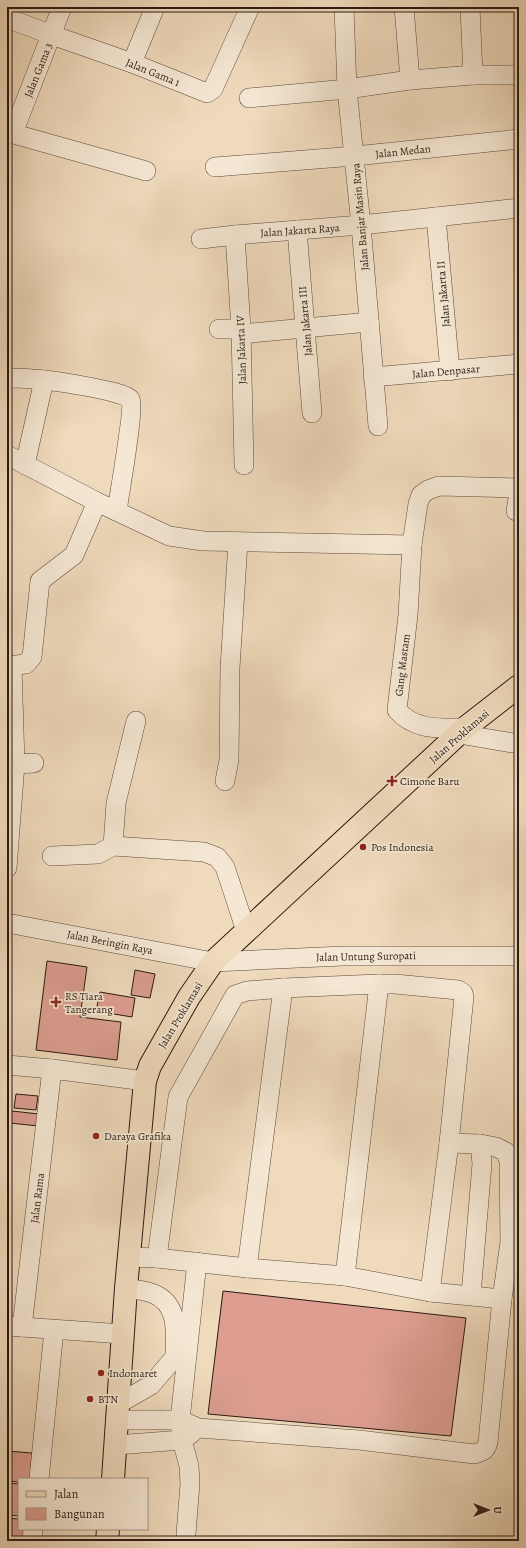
<svg xmlns="http://www.w3.org/2000/svg" width="526" height="1548" font-family="Alegreya,serif">
  <rect width="100%" height="100%" fill="#efdabc"/>
  <filter id="stains"><feTurbulence type="fractalNoise" baseFrequency=".005" numOctaves="4"/><feColorMatrix values="0 0 0 0 .2 0 0 0 0 .09 0 0 0 0 .02 0 0 0 .5 -.17"/></filter>
  <radialGradient id="worn" r=".72"><stop offset=".6" stop-color="#630" stop-opacity="0"/><stop offset="1" stop-color="#630" stop-opacity=".3"/></radialGradient>
  <!-- building -->
  <g fill="#dd9e91" stroke="#2a1913">
    <path d="M47 961 87 967 80 1017 121 1022 117 1060 36 1050Z"/>
    <path d="M135 970 155 974 150 998 131 995Z"/>
    <path d="M100 992 135 998 132 1017 96 1011Z"/>
    <path d="M16 1094 38 1096 36 1110 14 1108Z"/>
    <path d="M12 1111 39 1114 38 1126 10 1123Z"/>
    <path d="M223 1291 466 1318 451 1436 208 1414Z"/>
    <path d="M7 1451 32 1453 30 1479H19V1482L7 1481Z"/>
    <path d="M7 1483 19 1484V1516L7 1515Z"/>
    <path d="M7 1518 19 1519V1529H25L24 1541H7Z"/>
  </g>
  <g fill="none" stroke-linecap="round" stroke-linejoin="round">
    <!-- minor casing -->
    <g stroke="#5b493d" stroke-width="20">
      <g id="minor">
        <path d="M344 7 347 89 361 225 378 426"/>
        <path d="M404 7 410 80"/>
        <path d="M470 7 473 75"/>
        <path d="M7 18 52 35 132 63 207 93 213 89 250 7"/>
        <path d="M132 63 155 7"/>
        <path d="M249 98 347 89 410 80 473 75H519"/>
        <path d="M7 132 146 171"/>
        <path d="M13 133 62 7"/>
        <path d="M215 167 355 156 519 139"/>
        <path d="M436 217 450 371"/>
        <path d="M297 230 312 413"/>
        <path d="M235 235 241 329 244 465"/>
        <path d="M201 239 235 235 361 225 519 208"/>
        <path d="M219 329H241"/>
        <path d="M241 334 369 322"/>
        <path d="M373 377 519 364"/>
        <path d="M7 378C15 378 23 378 31 379 45 379 125 391 130 399 135 407 119 496 117 511"/>
        <path d="M7 455 97 502 169 536 203 541 412 545"/>
        <path d="M25 465 44 380"/>
        <path d="M516 511 519 493"/>
        <path d="M7 666 26 664 32 657 40 581 74 555 97 502"/>
        <path d="M465 728C440 728 415 731 397 710L408 615 412 545 418 504 421 495 428 490 439 486 519 488"/>
        <path d="M459 734 519 744"/>
        <path d="M15 764 34 763"/>
        <path d="M225 781 229 760 230 668 238 542"/>
        <path d="M113 846 116 803 136 721"/>
        <path d="M52 856 98 854 113 846 204 852 217 857 225 867 246 931"/>
        <path d="M7 868 15 764 12 666"/>
        <path d="M7 923 213 962 343 956H519"/>
        <path d="M7 1065 52 1069 145 1081"/>
        <path d="M449 1143 480 1144 482 1164 471 1295"/>
        <path d="M129 1257 157 1258 247 1268 345 1276 430 1292 502 1299"/>
        <path d="M157 1258 178 1097 235 995 247 991 283 988"/>
        <path d="M247 1268 283 988 379 984"/>
        <path d="M345 1276 379 984H395L458 990 463 993 464 997 449 1143 430 1292"/>
        <path d="M7 1326 123 1334"/>
        <path d="M22 1327 52 1069"/>
        <path d="M118 1404 151 1385 175 1357C175 1334 180 1305 154 1294 146 1290 135 1290 126 1288"/>
        <path d="M118 1420H180L198 1428 359 1440 474 1454C482 1452 486 1451 488 1442L502 1299 510 1242 509 1161 506 1152 496 1147 480 1144"/>
        <path d="M116 1445 182 1440 192 1433"/>
        <path d="M39 1479 54 1330"/>
        <path d="M186 1534 190 1484 189 1466 182 1440 180 1420 197 1262"/>
        <path d="M32 1541 33 1529"/>
      </g>
    </g>
    <!-- major casing -->
    <g stroke="#2a1913" stroke-width="24">
      <g id="major">
        <path d="M113 1479 126 1288 145 1081 150 1066 189 997 213 962 465 728 519 686"/>
        <path d="M107 1541 108 1529"/>
      </g>
    </g>
    <!-- minor -->
    <use href="#minor" stroke="#f5e7d3" stroke-width="19"/>
    <!-- major -->
    <use href="#major" stroke="#efdabc" stroke-width="22"/>
  </g>
  <!-- markers -->
  <g fill="#8f2418" stroke="#f5e7d3" stroke-width="1.5">
    <path d="M390 775h4v4h4v4h-4v4h-4v-4h-4v-4h4z"/>
    <circle cx="363" cy="847" r="4"/>
    <path d="M54 996h4v4h4v4h-4v4h-4v-4h-4v-4h4z"/>
    <circle cx="96" cy="1136" r="4"/>
    <circle cx="101" cy="1373" r="4"/>
    <circle cx="90" cy="1399" r="4"/>
  </g>
  <g text-anchor="middle" stroke-width="3.5" stroke-linejoin="round" paint-order="stroke">
    <!-- street labels -->
    <g font-size="11" fill="#2a1913" stroke="#f5e7d3">
      <text transform="translate(38 70) rotate(-68)" y="4">Jalan Gama 3</text>
      <text transform="translate(153 72) rotate(22)" y="4">Jalan Gama 1</text>
      <text transform="translate(403 151) rotate(-6)" y="4">Jalan Medan</text>
      <text transform="translate(360 217) rotate(-95)" y="4">Jalan Banjar Masin Raya</text>
      <text transform="translate(300 230) rotate(-4)" y="4">Jalan Jakarta Raya</text>
      <text transform="translate(443 294) rotate(-95)" y="4">Jalan Jakarta II</text>
      <text transform="translate(305 321) rotate(-95)" y="4">Jalan Jakarta III</text>
      <text transform="translate(241 350) rotate(-92)" y="4">Jalan Jakarta IV</text>
      <text transform="translate(446 371) rotate(-5)" y="4">Jalan Denpasar</text>
      <text transform="translate(402 665) rotate(-83)" y="4">Gang Mastam</text>
      <text transform="translate(459 736) rotate(-41)" y="4">Jalan Proklamasi</text>
      <text transform="translate(110 942) rotate(11)" y="4">Jalan Beringin Raya</text>
      <text transform="translate(366 956) rotate(-1)" y="4">Jalan Untung Suropati</text>
      <text transform="translate(180 1015) rotate(-59)" y="4">Jalan Proklamasi</text>
      <text transform="translate(37 1198) rotate(-83)" y="4">Jalan Rama</text>
    </g>
    <!-- poi labels -->
    <g font-size="11" fill="#2a1913" stroke="#f5e7d3" text-anchor="start">
      <text x="400" y="785">Cimone Baru</text>
      <text x="371" y="851">Pos Indonesia</text>
      <text x="65" y="1000">RS Tiara<tspan x="65" dy="13">Tangerang</tspan></text>
      <text x="104" y="1140">Daraya Grafika</text>
      <text x="109" y="1377">Indomaret</text>
      <text x="98" y="1403">BTN</text>
    </g>
  </g>
  <!-- margin -->
  <rect width="526" height="1548" fill="none" stroke="#efdabc" stroke-width="24"/>
  <rect x="8" y="8" width="510" height="1532" fill="none" stroke="#2a1913" stroke-width="2"/>
  <rect x="12" y="12" width="502" height="1524" fill="none" stroke="#2a1913"/>
  <!-- legend -->
  <rect x="18" y="1478" width="130" height="52" fill="#f5e7d3" stroke="#a49586"/>
  <rect x="26" y="1491" width="20" height="6" fill="#efdabc" stroke="#a49586"/>
  <text x="54" y="1498" font-size="12" fill="#2a1913">Jalan</text>
  <rect x="26" y="1508" width="20" height="12" fill="#dd9e91" stroke="#a49586"/>
  <text x="54" y="1518" font-size="12" fill="#2a1913">Bangunan</text>
  <!-- north arrow -->
  <g transform="translate(488 1510) rotate(90)" stroke="#f5e7d3" stroke-width="3" paint-order="stroke">
  <path d="M0-3L7 15L0 10L-7 15Z" fill="#2a1913"/>
  <text y="-6" font-size="11" font-weight="bold" text-anchor="middle" fill="#2a1913">U</text>
  </g>
  <rect width="100%" height="100%" filter="url(#stains)"/>
  <rect width="100%" height="100%" fill="url(#worn)"/>
</svg>
